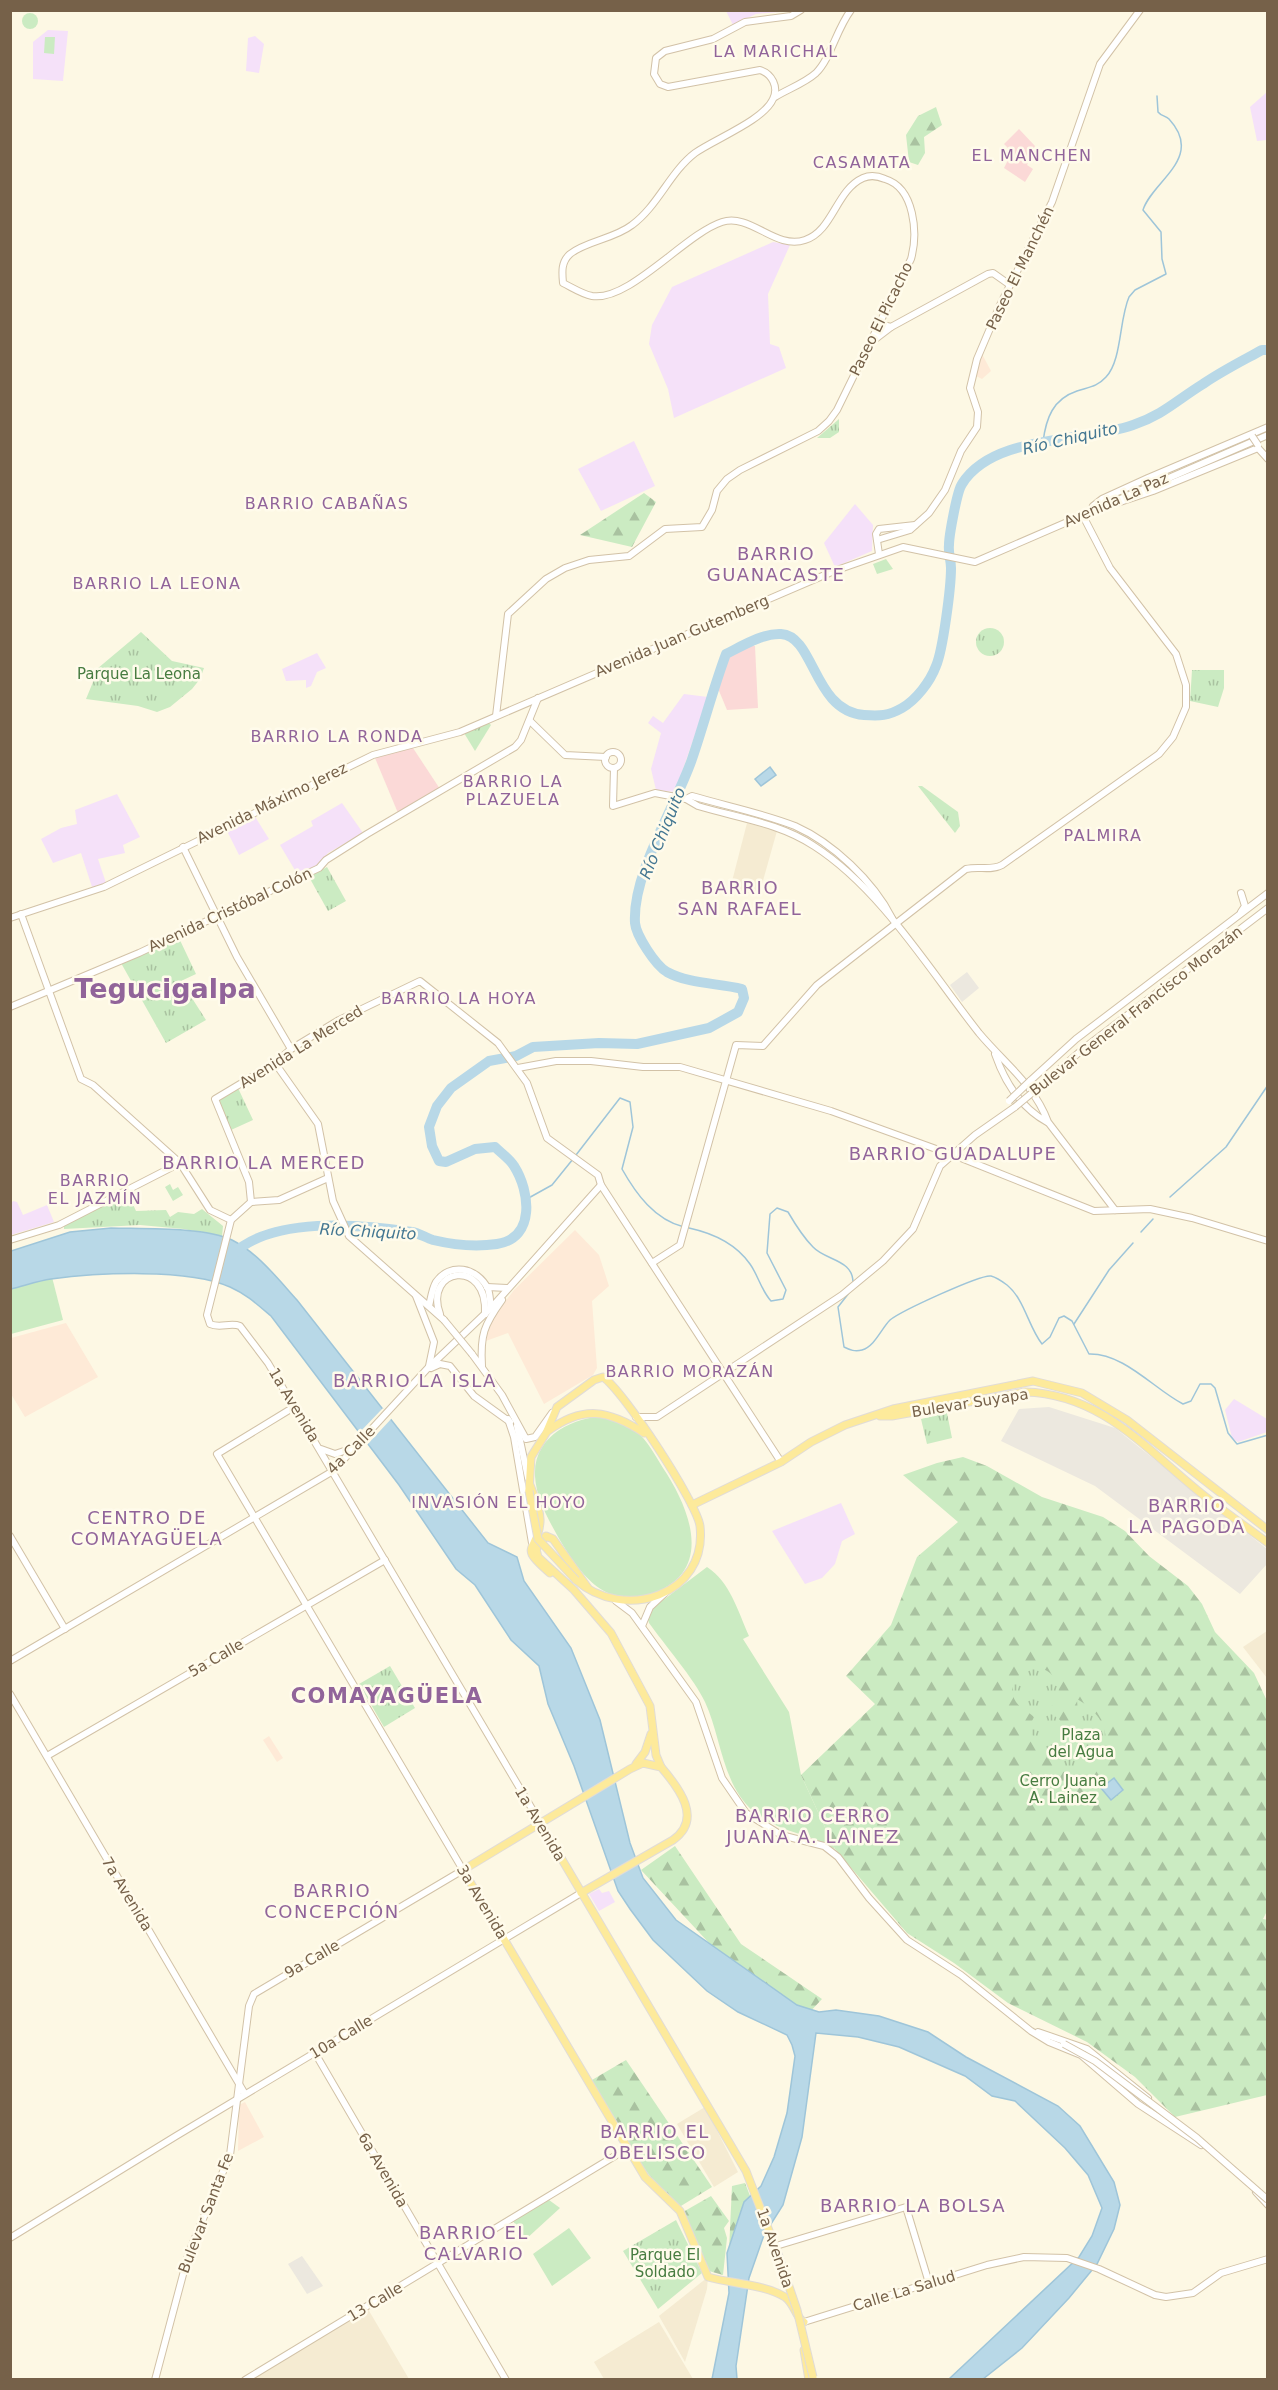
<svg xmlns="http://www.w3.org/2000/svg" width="1278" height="2390" font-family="'DejaVu Sans',sans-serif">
  <defs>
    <pattern id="forest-firs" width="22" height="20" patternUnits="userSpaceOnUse" patternTransform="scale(1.5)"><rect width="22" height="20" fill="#cbebc2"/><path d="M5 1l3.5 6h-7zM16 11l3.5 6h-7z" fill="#a9c2a0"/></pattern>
    <pattern id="park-tufts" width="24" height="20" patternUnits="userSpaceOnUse" patternTransform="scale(1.5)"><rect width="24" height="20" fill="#cbebc2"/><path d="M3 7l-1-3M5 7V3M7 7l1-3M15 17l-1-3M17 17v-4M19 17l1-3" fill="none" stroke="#a9c2a0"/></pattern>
  </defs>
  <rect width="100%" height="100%" fill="#fdf8e4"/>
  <!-- residential -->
  <g fill="#f5ebd2">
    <path d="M747 823 777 831 759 895 730 889Z"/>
    <path d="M1267 1631V1678L1243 1647Z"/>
    <path d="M705 2107 738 2172 714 2187 677 2124Z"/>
    <path d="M708 2277 707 2289 685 2362 659 2316Z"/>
    <path d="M368 2309 409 2379 250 2380Z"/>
    <path d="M659 2322 693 2379H604L594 2362Z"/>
  </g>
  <!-- commercial -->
  <g fill="#feead7">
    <path d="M982 354 991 371 982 379 974 375Z"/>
    <path d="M575 1230 599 1255 609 1286 592 1301 597 1368 593 1375 544 1404 508 1333 483 1342 487 1326 514 1290Z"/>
    <path d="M66 1323 98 1377 25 1417 11 1394V1338Z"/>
    <path d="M269 1736 283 1758 277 1762 263 1740Z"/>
    <path d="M245 2102 264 2137 238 2151 239 2105Z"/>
  </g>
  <!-- industrial -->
  <g fill="#ece8df">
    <path d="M967 972 979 988 962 1002 950 985Z"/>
    <path d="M1049 1407 1115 1428 1267 1549V1564L1240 1594 1095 1486 1001 1441 1019 1409Z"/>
    <path d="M302 2256 323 2286 307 2294 288 2264Z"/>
  </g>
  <!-- education -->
  <g fill="#f5e1f9">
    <path d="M726 11H792L756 14 733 25Z"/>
    <path d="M48 30 68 31 63 81 33 79V42Z"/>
    <path d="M255 36 264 44 259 73 246 71 248 38Z"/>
    <path d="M1267 92V140L1257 141 1250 107Z"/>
    <path d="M773 242 790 245 768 294 770 344 779 347 786 368 674 418 668 389 649 344 652 325 672 287Z"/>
    <path d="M634 441 655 486 601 511 578 469Z"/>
    <path d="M855 504 873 525 872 551 835 567 824 543Z"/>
    <path d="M317 653 326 668 317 672 311 686 306 688V680L286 681 282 669Z"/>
    <path d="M684 694 708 697 675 792 656 790 651 769 661 733 648 723 653 716 663 723Z"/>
    <path d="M117 794 140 837 123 845 125 853 98 859 106 883 92 887 81 853 53 863 41 839 61 828 77 824 75 810Z"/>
    <path d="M342 803 363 833 328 853 317 867 299 877 280 845 313 826 311 821Z"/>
    <path d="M254 815 269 839 239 855 226 829Z"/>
    <path d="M13 1201 17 1202 23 1215 47 1205 54 1222 11 1235V1204Z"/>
    <path d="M1234 1399 1267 1419V1432L1238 1442 1232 1438 1225 1410Z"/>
    <path d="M841 1503 855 1534 842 1541 835 1564 822 1578 805 1584 772 1531Z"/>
    <path d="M599 1889 602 1893 609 1891 615 1902 599 1911 589 1894Z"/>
  </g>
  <!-- medical -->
  <g fill="#fbd9d7">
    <path d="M1019 129 1035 146 1027 165 1033 169 1025 182 1004 168 1012 152 1004 144Z"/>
    <path d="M748 646H755L758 708 727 710 717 686 728 656Z"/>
    <path d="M411 745 440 789 398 813 375 758Z"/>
  </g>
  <!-- green -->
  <g fill="#cbebc2">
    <circle cx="30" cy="21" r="8"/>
    <path d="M45 37H55L54 54 44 53Z"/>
    <path d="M886 559 893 569 877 574 873 564Z"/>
    <path d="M170 1184 173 1190 178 1187 183 1195 173 1201 165 1187Z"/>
    <path d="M52 1277 63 1320 11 1334V1287Z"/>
    <path d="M607 1416C616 1421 628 1425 636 1431 647 1440 655 1455 663 1468 691 1510 716 1574 648 1595 634 1599 616 1598 604 1591 584 1580 568 1554 557 1535 547 1517 536 1497 535 1476 533 1435 574 1417 607 1416Z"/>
    <path d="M707 1567C730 1582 738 1611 749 1636L743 1639 789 1712 801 1775 835 1849C807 1832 779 1833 753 1811 722 1784 721 1736 705 1702 695 1680 664 1644 649 1623L647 1616 650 1610Z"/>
    <path d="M549 2200 560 2208 525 2240 513 2221Z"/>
    <path d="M569 2228 591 2258 552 2286 533 2254Z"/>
  </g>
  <!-- forest -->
  <g fill="url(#forest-firs)">
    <path d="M936 107 942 125 924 137 925 153 918 165 909 162 906 135 918 116Z"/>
    <path d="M644 493 656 502 632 547 580 535Z"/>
    <path d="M963 1457 987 1466 1042 1497 1103 1517 1125 1531 1149 1556 1188 1586 1202 1604 1215 1632 1254 1673 1267 1701 1268 1909 1263 1919 1268 1920 1267 2095 1175 2117 1135 2077 1087 2042 1008 2003 954 1963 907 1933 835 1849 801 1775 875 1704 846 1676 891 1625 917 1557 958 1522 903 1475 937 1463Z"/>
    <path d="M675 1846 741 1944 822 1999 808 2014 724 1959 641 1870Z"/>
    <path d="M626 2060 712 2187 676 2209 628 2148 592 2080Z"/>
    <path d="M745 2183 754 2206 735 2265 728 2271 732 2186Z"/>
    <path d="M711 2196 729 2221 724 2228 727 2238 723 2275 709 2271 683 2212Z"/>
  </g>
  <!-- park -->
  <g fill="url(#park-tufts)">
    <path d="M839 419V432L830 438H817Z"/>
    <circle cx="990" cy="642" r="14"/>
    <path d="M141 632 172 661 204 668 200 679 192 689 170 707 157 712 138 706 86 699 93 682 91 674Z"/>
    <path d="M1192 670H1224V688L1218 707 1190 701Z"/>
    <path d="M489 723 491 725 475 751 464 733Z"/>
    <path d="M918 786H922L958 812 960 826 955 833Z"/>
    <path d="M327 867 346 901 328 911 309 877Z"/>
    <path d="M178 936 196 974 181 981 206 1020 166 1043 121 963Z"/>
    <path d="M238 1088 253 1120 231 1130 218 1100Z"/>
    <path d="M127 1191 136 1211 166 1210 170 1217 178 1212 194 1214 202 1209 223 1226 222 1237 184 1229 140 1225 64 1229V1225Z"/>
    <path d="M947 1413 952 1438 927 1444 921 1419Z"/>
    <path d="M390 1666 415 1708 384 1727 359 1684Z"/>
    <path d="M1037 1667C1052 1670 1064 1684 1056 1700 1053 1705 1050 1707 1049 1712L1060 1720 1062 1729 1078 1716 1077 1699C1135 1732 1095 1792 1047 1758V1751L1031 1734V1723L1034 1717C1029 1712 1021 1709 1016 1702 1005 1685 1020 1669 1037 1667Z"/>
    <path d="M676 2220 702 2273 658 2309 623 2251Z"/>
  </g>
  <!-- water -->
  <g fill="#b8d8e7" stroke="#9ec5d9" stroke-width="1.5">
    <path d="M770 767 776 775 761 786 755 779Z"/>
    <path d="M111 1228C143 1229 204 1227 232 1240 258 1253 278 1279 297 1300L488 1543 517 1557 524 1581 571 1648 600 1720 630 1843 643 1878 676 1920 797 2005 819 2012 836 2010 879 2016 928 2032 966 2057 1058 2106 1080 2126 1114 2182 1120 2205 1114 2229 1097 2264 1069 2298 1022 2348 983 2379H949L1079 2257 1092 2236 1102 2208 1088 2175 1065 2148 1015 2101 992 2096 965 2076 899 2047 858 2037 816 2033 802 2137 783 2205 764 2235 749 2278 736 2366 737 2379H712L729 2293 727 2253 744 2202 761 2186 774 2157 787 2113 795 2056 792 2045 787 2035 738 2012 707 1991 653 1940 630 1909 618 1891 574 1766 548 1704 539 1666 511 1640 475 1585 456 1569 399 1485 271 1316C258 1305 246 1294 230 1287 189 1268 96 1273 51 1279 37 1281 24 1286 11 1289V1251L70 1232Z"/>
    <path d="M1114 1778 1123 1790 1111 1800 1101 1788Z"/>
  </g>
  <!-- pier -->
  <path fill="#fdf8e4" d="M383 1408 392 1418 366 1446 358 1434Z"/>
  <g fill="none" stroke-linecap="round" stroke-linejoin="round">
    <!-- stream -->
    <g stroke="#9ec5d9" stroke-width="1.5">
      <path d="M1043 442C1046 418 1053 399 1077 391 1089 387 1097 387 1106 377 1122 360 1119 320 1129 297L1135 290 1166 274 1162 259 1161 232 1143 210C1152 181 1205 158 1169 119 1166 116 1161 116 1158 112L1157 96"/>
      <path d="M576 1155 620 1098 630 1102 633 1127 622 1169C636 1194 655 1220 684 1227"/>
      <path d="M1170 1197 1226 1147 1268 1085"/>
      <path d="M525 1200 552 1185 573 1159"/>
      <path d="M689 1228C712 1233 736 1244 750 1264 758 1275 761 1290 771 1301L783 1299 786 1290 767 1253 770 1214 777 1208 788 1212C795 1224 803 1237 813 1247 826 1261 854 1259 853 1284"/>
      <path d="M1141 1232 1153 1219"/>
      <path d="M849 1293 838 1307 844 1347C850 1350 855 1352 862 1350 875 1346 881 1329 890 1320 901 1311 981 1274 991 1276 995 1277 1003 1282 1007 1285 1025 1300 1028 1326 1042 1344L1050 1337 1059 1318 1064 1316 1072 1321 1089 1354C1124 1353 1154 1389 1183 1404L1191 1401 1200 1384H1211L1215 1388 1228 1433 1237 1444 1268 1435"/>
      <path d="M1074 1324 1109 1270 1133 1243"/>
    </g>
    <!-- river -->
    <path stroke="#b8d8e7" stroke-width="10" d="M232 1255C271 1216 361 1224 412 1232 419 1233 426 1238 433 1240 454 1245 476 1247 497 1244 536 1238 530 1191 514 1166 510 1159 501 1153 495 1147L475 1149 446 1162 439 1161 432 1146 429 1127 437 1106 451 1088 489 1061 516 1056 533 1047 599 1043 637 1044 709 1028 738 1012 744 998 742 989C718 983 689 984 667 972 655 965 636 935 635 923 632 873 676 806 692 759 704 724 713 689 726 654 742 646 763 633 781 634 815 636 813 711 864 715 880 716 888 716 902 708 916 700 930 682 936 666 943 650 951 587 951 568 951 560 948 553 949 545 949 536 957 491 962 484 993 434 1083 443 1133 425 1163 415 1177 400 1203 384 1222 371 1242 361 1262 350H1268"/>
    <!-- secondary casing -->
    <g stroke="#d2c2a7" stroke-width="8">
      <g id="secondary">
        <path d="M775 97C788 89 805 83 816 73 831 58 836 30 851 10"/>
        <path d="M879 324 891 327 988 274 993 273 1010 285"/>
        <path d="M870 343 891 327"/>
        <path d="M1258 448 1268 459"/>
        <path d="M1093 506 1102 499 1148 478 1268 427"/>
        <path d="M1096 510 1153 491 1258 448"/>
        <path d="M877 540 910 530 929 513 945 490 961 451 977 427 978 412 970 388 977 359 1000 305 1052 202 1100 64 1140 10"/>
        <path d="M879 554 876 534 879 529 915 525"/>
        <path d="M496 716 508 614 546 579 565 568 589 560 629 556 665 529 702 527 712 510 717 491 727 479 740 470 818 431 829 421 837 410 911 259C918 234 915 188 885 179 878 176 870 175 863 178 836 190 833 231 805 240 775 250 751 213 722 222 685 234 629 302 592 296 582 294 573 288 563 283 562 272 561 262 570 254 586 241 614 239 632 225 658 206 670 172 695 153 715 139 764 120 773 99 779 87 772 74 760 70L668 87 660 84 654 74 656 58 665 51 713 39 745 22 791 16 801 10"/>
        <path d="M530 721 565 755 606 757"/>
        <circle cx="613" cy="760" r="8"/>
        <path d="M614 768 613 806 655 793 686 799 692 796C726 806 762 813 795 826 833 843 873 881 892 918"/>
        <path d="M686 799 698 806C738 818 780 823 814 846 881 889 930 971 979 1033 1004 1063 1034 1084 1048 1122L1115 1210"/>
        <path d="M183 847 237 957 291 1049"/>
        <path d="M1241 893 1245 906 1241 912"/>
        <path d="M21 914 81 1079 93 1085 180 1163 210 1210 231 1220"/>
        <path d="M10 918 104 887 373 755 460 732 834 571 903 547 975 562 1268 435"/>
        <path d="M10 1007 139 953 319 868 326 860 367 834 515 747 521 740 538 698"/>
        <path d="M995 1054C1005 1083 1020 1107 1047 1122"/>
        <path d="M275 1063 318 1124 333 1201 349 1236 444 1320"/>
        <path d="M518 1068 556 1061H591L643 1067H680L831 1111 961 1158 1094 1211 1150 1209 1192 1218 1268 1241"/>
        <path d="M1030 1081 1076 1039 1268 893"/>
        <path d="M1038 1088 1083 1049 1268 908"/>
        <path d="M251 1202 279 1200 328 1178"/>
        <path d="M10 1240 59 1225 180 1163"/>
        <path d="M652 1263 680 1245 736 1045 763 1046 817 985 966 869C979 866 991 871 1002 865L1159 754 1173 737 1186 707V685L1176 654 1110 568 1082 514"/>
        <path d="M487 1287 507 1288"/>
        <path d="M416 1296 434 1342 429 1366"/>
        <path d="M429 1306C431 1298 432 1289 436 1282 450 1262 477 1267 488 1289 490 1294 490 1302 491 1308"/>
        <path d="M440 1314C423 1268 488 1257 485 1314"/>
        <path d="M472 1354 502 1395 526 1439 535 1437 552 1413"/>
        <path d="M482 1366C480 1335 484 1325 502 1300"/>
        <path d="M431 1368 440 1364 450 1366 474 1396 510 1422"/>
        <path d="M636 1417H657L842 1295 883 1261 913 1229 940 1166 975 1135 1015 1107"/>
        <path d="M508 1419 514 1437 532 1543"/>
        <path d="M517 1426 528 1478"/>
        <path d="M321 1449 335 1454 353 1448"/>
        <path d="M10 1536 65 1629"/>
        <path d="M616 1601 632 1613 696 1702 722 1778 746 1813 781 1835 824 1846 838 1857 869 1898 907 1940 961 1975 1031 2031 1049 2042 1081 2055 1138 2104 1201 2145"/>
        <path d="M642 1626 650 1607 665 1593"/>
        <path d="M10 1661 333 1471 427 1369 491 1308 601 1185"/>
        <path d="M10 1694 245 2094"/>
        <path d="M47 1756 385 1560"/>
        <path d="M541 1824 268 1363 240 1326C230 1322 220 1329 210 1324L207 1315 231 1220 251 1202 249 1182 215 1099 275 1063 291 1049 339 1020 420 981 498 1043 527 1083 547 1138 598 1175 601 1185 781 1462"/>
        <path d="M1038 2032 1087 2049 1148 2098"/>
        <path d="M315 2053 506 2380"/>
        <path d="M1256 2192 1268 2205"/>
        <path d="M10 2238 176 2136 581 1893"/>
        <path d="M776 2246 906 2207 929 2283"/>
        <path d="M804 2322 987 2265 1024 2257 1067 2258 1099 2269 1155 2295 1166 2297 1193 2293 1221 2273 1268 2259"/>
        <path d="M155 2380 189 2252 230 2155 249 2006 254 1994 463 1870 217 1454 294 1407"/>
        <path d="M245 2380 628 2148"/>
      </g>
    </g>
    <!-- primary casing -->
    <g stroke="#e1dcd7" stroke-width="9">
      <g id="primary">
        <path d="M880 1416H892L1025 1392C1100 1394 1143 1446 1197 1490 1220 1509 1244 1525 1268 1543"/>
        <path d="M548 1431C583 1405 609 1410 644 1433"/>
        <path d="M530 1485C534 1496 541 1511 540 1522 538 1553 516 1544 550 1573"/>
        <path d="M529 1491 531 1457 546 1433 557 1407 594 1380 603 1377C623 1390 697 1503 700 1526 708 1596 623 1622 576 1580"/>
        <path d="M692 1505 781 1462 811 1442 845 1425 893 1409 1033 1381 1082 1393 1127 1420 1268 1530"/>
        <path d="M588 1588 553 1539 546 1536 536 1549 538 1557 574 1590 611 1633 650 1706 656 1755 661 1767"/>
        <path d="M636 1764 645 1752 651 1734"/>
        <path d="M541 1824 746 2171 778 2254"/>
        <path d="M581 1893 673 1840C703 1819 679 1788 661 1767L643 1763 630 1769 463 1870 645 2177 680 2211 708 2277C732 2284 764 2284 785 2297 795 2304 795 2317 804 2322"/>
        <path d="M804 2350 809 2380"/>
      </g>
    </g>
    <!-- secondary -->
    <use href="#secondary" stroke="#fff" stroke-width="6"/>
    <!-- primary -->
    <use href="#primary" stroke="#fdea9b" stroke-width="7"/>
    <!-- secondary-bridge casing -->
    <g stroke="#d2c2a7" stroke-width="8" stroke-linecap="butt">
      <g id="secondary-bridge">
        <path d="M1252 436 1258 445"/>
        <path d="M1009 1101 1030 1081"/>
        <path d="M1015 1107 1038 1088"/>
        <path d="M444 1320 472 1354"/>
        <path d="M1064 2044 1095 2061 1197 2138 1268 2200"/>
      </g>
    </g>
    <!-- primary-bridge casing -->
    <g stroke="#e1dcd7" stroke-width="9" stroke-linecap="butt">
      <g id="primary-bridge">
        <path d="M529 1491 538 1539 576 1580"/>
        <path d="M778 2254 797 2310 813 2377"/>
      </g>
    </g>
    <!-- secondary-bridge -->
    <use href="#secondary-bridge" stroke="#fff" stroke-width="6"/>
    <!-- primary-bridge -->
    <use href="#primary-bridge" stroke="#fdea9b" stroke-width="7"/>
  </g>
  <g text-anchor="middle" stroke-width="5" stroke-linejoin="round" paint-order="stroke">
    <!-- street labels -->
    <g font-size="15" fill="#766149" stroke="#fffbeb">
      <text transform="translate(1020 268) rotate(-64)" y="5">Paseo El Manchén</text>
      <text transform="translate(881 319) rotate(-64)" y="5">Paseo El Picacho</text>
      <text transform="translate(1116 500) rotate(-24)" y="5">Avenida La Paz</text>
      <text transform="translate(682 636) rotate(-23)" y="5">Avenida Juan Gutemberg</text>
      <text transform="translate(272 803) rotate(-26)" y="5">Avenida Máximo Jerez</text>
      <text transform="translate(230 910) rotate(-25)" y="5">Avenida Cristóbal Colón</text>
      <text transform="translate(1136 1011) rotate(-38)" y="5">Bulevar General Francisco Morazán</text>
      <text transform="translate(301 1047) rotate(-32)" y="5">Avenida La Merced</text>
      <text transform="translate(970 1403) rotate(-9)" y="5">Bulevar Suyapa</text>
      <text transform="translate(294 1405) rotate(59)" y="5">1a Avenida</text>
      <text transform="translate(351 1450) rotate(-45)" y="5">4a Calle</text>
      <text transform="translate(216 1658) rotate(-30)" y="5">5a Calle</text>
      <text transform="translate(540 1824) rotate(59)" y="5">1a Avenida</text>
      <text transform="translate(127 1894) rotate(59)" y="5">7a Avenida</text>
      <text transform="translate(482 1902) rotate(59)" y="5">3a Avenida</text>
      <text transform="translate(312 1959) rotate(-30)" y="5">9a Calle</text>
      <text transform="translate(341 2037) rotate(-31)" y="5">10a Calle</text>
      <text transform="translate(383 2170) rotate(60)" y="5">6a Avenida</text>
      <text transform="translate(206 2213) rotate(-69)" y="5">Bulevar Santa Fe</text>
      <text transform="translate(775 2248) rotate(71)" y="5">1a Avenida</text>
      <text transform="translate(904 2291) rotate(-17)" y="5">Calle La Salud</text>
      <text transform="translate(375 2302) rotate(-31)" y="5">13 Calle</text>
    </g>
    <!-- park labels -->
    <g font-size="15" fill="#477c40" stroke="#fffbeb">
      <text x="139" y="679">Parque La Leona</text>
      <text x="1081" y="1740">Plaza<tspan x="1081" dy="17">del Agua</tspan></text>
      <text x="1063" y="1786">Cerro Juana<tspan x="1063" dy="17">A. Lainez</tspan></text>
      <text x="665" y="2260">Parque El<tspan x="665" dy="17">Soldado</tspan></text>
    </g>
    <!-- neighbourhood labels -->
    <g font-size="16" letter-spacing="1.5" fill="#91649a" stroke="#fffbeb">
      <text x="776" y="57">LA MARICHAL</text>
      <text x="1032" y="161">EL MANCHEN</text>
      <text x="862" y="168">CASAMATA</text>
      <text x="327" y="509">BARRIO CABAÑAS</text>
      <text x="157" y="589">BARRIO LA LEONA</text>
      <text x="337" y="742">BARRIO LA RONDA</text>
      <text x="513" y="787">BARRIO LA<tspan x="513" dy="18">PLAZUELA</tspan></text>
      <text x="1103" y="841">PALMIRA</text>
      <text x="459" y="1004">BARRIO LA HOYA</text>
      <text x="95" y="1186">BARRIO<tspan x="95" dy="18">EL JAZMÍN</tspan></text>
      <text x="690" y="1377">BARRIO MORAZÁN</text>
      <text x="499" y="1508">INVASIÓN EL HOYO</text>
    </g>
    <!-- water labels -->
    <g font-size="16" font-style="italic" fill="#447792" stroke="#fffbeb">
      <text transform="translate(1070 438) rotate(-13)" y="6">Río Chiquito</text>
      <text transform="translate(662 833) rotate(-68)" y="6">Río Chiquito</text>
      <text transform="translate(368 1231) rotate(3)" y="6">Río Chiquito</text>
    </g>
    <!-- quarter labels -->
    <g font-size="18" letter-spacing="1.5" fill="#91649a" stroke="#fffbeb">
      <text x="776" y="560">BARRIO<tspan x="776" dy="21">GUANACASTE</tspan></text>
      <text x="740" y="894">BARRIO<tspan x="740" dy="21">SAN RAFAEL</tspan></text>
      <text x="953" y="1160">BARRIO GUADALUPE</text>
      <text x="264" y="1169">BARRIO LA MERCED</text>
      <text x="415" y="1387">BARRIO LA ISLA</text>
      <text x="1187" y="1512">BARRIO<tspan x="1187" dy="21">LA PAGODA</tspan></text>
      <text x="147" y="1524">CENTRO DE<tspan x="147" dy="21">COMAYAGÜELA</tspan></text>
      <text x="813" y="1822">BARRIO CERRO<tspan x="813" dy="21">JUANA A. LAINEZ</tspan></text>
      <text x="332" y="1897">BARRIO<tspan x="332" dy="21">CONCEPCIÓN</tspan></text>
      <text x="655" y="2138">BARRIO EL<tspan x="655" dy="21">OBELISCO</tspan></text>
      <text x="913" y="2212">BARRIO LA BOLSA</text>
      <text x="474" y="2239">BARRIO EL<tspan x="474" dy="21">CALVARIO</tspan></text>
    </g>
    <!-- district labels -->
    <g font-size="21" font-weight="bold" letter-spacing="1.5" fill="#91649a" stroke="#fffbeb">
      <text x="387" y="1703">COMAYAGÜELA</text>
    </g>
    <!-- town labels -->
    <g font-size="27" font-weight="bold" fill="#91649a" stroke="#fffbeb">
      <text x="165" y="998">Tegucigalpa</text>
    </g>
  </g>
  <!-- border -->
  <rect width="1278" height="2390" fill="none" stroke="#766149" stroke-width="24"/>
</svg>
